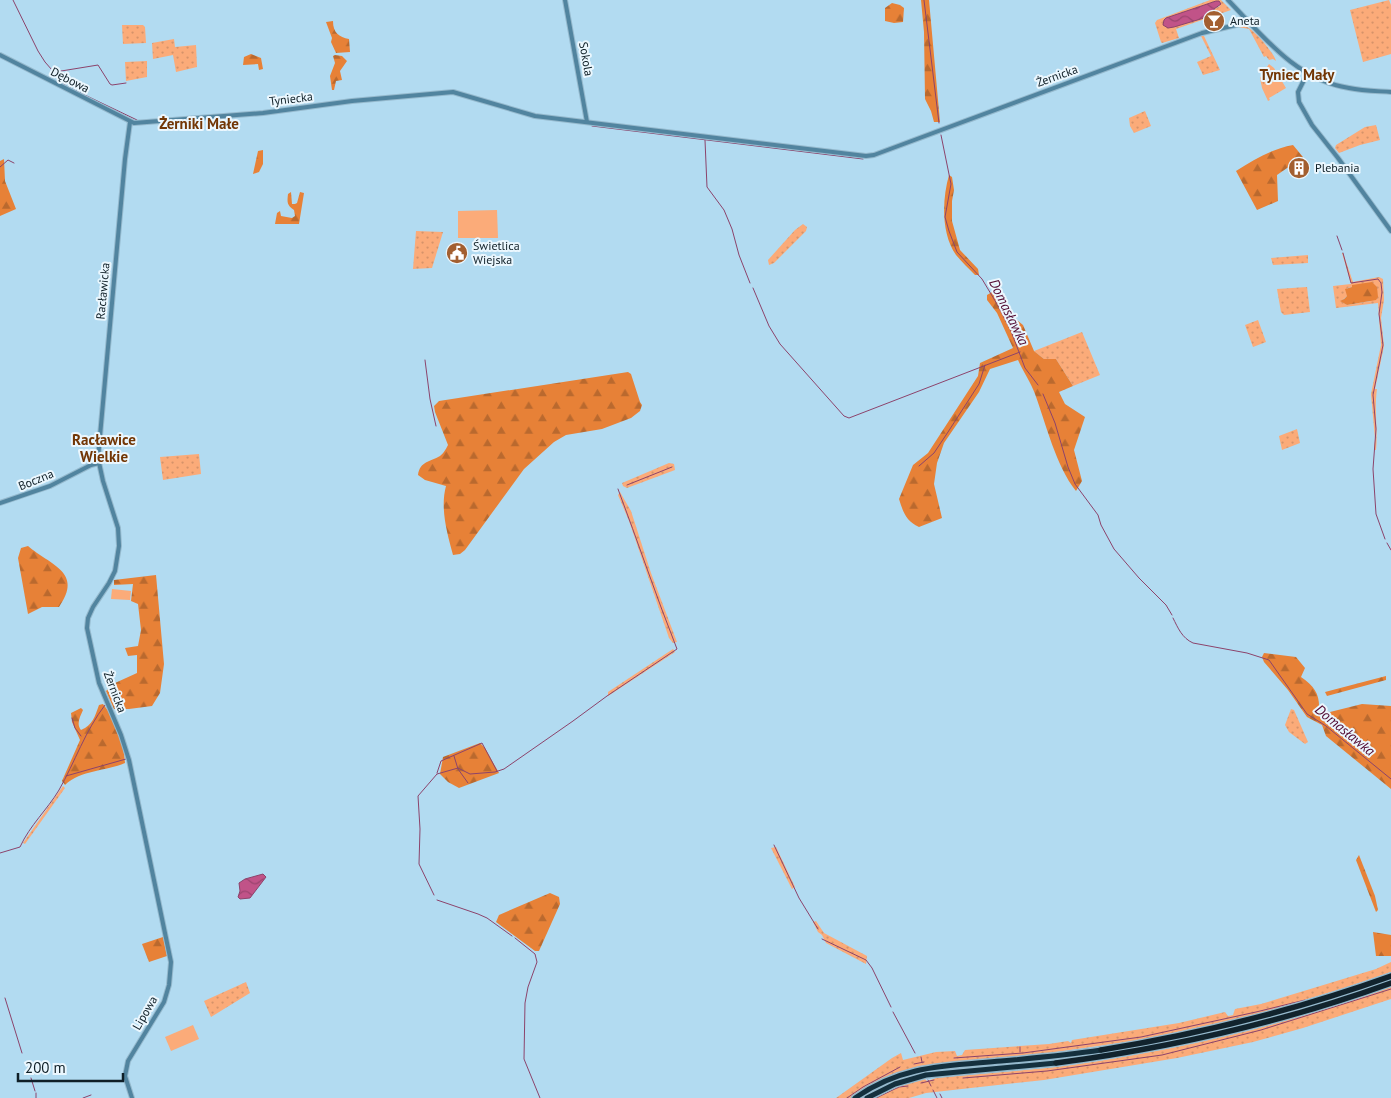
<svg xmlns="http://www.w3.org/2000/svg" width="1391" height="1098" font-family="'PT Sans',sans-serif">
  <defs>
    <pattern id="grass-dots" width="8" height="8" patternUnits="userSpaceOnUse" patternTransform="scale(1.25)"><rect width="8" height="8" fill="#fbab79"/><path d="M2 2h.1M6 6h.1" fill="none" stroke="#d69369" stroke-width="1.8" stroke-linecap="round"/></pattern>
    <pattern id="forest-firs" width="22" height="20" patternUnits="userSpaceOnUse" patternTransform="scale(1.25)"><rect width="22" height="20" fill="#e78137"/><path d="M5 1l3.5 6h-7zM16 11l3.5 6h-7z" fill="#ba692e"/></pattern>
    <pattern id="park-tufts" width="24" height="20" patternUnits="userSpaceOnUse" patternTransform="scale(1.25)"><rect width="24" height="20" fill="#fbab79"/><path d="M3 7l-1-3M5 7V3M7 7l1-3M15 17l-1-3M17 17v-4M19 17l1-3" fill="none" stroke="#d69369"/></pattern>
    <pattern id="water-waves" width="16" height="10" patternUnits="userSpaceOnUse" patternTransform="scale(1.25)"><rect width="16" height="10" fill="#c15388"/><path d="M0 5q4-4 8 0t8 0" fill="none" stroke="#9b446f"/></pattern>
  </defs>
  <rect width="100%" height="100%" fill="#b2dbf1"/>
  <!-- grass -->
  <g fill="url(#grass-dots)" fill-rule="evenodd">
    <path d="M1210 0H1221L1231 10 1176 29 1179 38 1162 43 1161 42 1155 23 1157 20ZM1216 1 1220 6 1214 9 1213 12 1164 20Z"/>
    <path d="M1389 0 1391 5V54L1363 62 1350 10Z"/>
    <path d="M122 25H143L145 27 146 43 123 44Z"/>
    <path d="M1245 26C1254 29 1274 53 1276 61L1273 59 1269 60 1266 56 1264 57 1249 29 1238 27Z"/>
    <path d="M1201 36H1204L1220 70 1203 75 1197 62 1211 56Z"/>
    <path d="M174 39 175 47 196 45 197 67 176 72 173 55 153 59 152 43Z"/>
    <path d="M147 61V77L126 81 125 62Z"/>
    <path d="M1145 111 1151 126 1134 133 1130 126 1129 118Z"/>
    <path d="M1376 125 1380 140 1360 145 1339 153 1335 148 1336 145 1365 127Z"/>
    <path d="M803 224 807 227 806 231 774 263 769 265 768 260 795 230Z"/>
    <path d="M416 231 443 232 432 268 413 269Z"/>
    <path d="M1342 253H1343L1353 282 1379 277 1383 279 1384 300 1381 318 1384 346 1375 389H1377C1374 409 1378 430 1376 450H1374L1375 439 1371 394 1381 345 1378 303 1336 308 1333 286 1351 284ZM1352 287 1371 301 1347 305 1341 301 1347 296V288Z"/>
    <path d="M1308 255V263L1273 265 1271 258Z"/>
    <path d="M1307 287 1310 312 1284 315 1281 312 1277 289Z"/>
    <path d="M1258 320 1266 342 1253 347 1245 325Z"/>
    <path d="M1082 332 1100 375 1073 386 1056 359H1044L1034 351Z"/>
    <path d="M1297 429 1300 443 1282 450 1279 436Z"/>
    <path d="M199 454 201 474 163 480 160 457Z"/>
    <path d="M669 463 674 464 675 470 627 488 623 486 622 483Z"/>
    <path d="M620 492 631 511 651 573 677 642 673 643 669 638 629 521 618 495Z"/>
    <path d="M673 649 675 652 608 696V692Z"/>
    <path d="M1291 709 1294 710 1308 742 1305 744 1289 732 1285 725Z"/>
    <path d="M63 786 65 788 25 844 23 843Z"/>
    <path d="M776 847 795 887 792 889 771 848Z"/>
    <path d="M816 921 824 933 867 956 866 964 826 943 822 935 818 932 813 922Z"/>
    <path d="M1391 962V972L1344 988 1251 1016 1140 1040 1049 1053 919 1066 888 1076 850 1098H836L892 1058 901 1053 903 1060 936 1052 955 1051 957 1056 962 1055 965 1050 1049 1044 1068 1041 1071 1043 1072 1040 1179 1023 1225 1012 1228 1016 1233 1015 1235 1009 1261 1004 1376 969Z"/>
    <path d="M246 982 250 993 211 1017 204 1001Z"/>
    <path d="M1391 987V999L1303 1028 1253 1042 1177 1058 1044 1080 926 1093 909 1098H873L902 1085 925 1079 927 1081 936 1078C981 1073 1027 1071 1072 1065 1181 1049 1287 1025 1391 987Z"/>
  </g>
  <!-- forest -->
  <g fill="url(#forest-firs)">
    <path d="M921 0H929L940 122H934L931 111 925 99 924 32Z"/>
    <path d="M892 3 900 5 904 8 903 22 894 23 885 21V8Z"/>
    <path d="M333 21C333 33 339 37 349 39L350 52 336 53 331 42 332 38 326 22Z"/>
    <path d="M251 54 261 58 263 69 259 70 258 64 243 65 244 57Z"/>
    <path d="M335 55 342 56 347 61 340 71 342 80 336 81 334 90H332L330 76 335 63 333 56Z"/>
    <path d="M1293 145 1303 157 1277 175 1278 201 1257 210 1236 171C1254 160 1271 149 1293 145Z"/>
    <path d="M263 150V164L259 172 253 174 258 151Z"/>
    <path d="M4 159 5 181 16 209 0 216V161Z"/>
    <path d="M949 175 952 177 954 190 952 201V221L960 250 978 269 979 275H975C969 269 962 262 956 255 941 233 942 200 949 175Z"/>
    <path d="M291 192 292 204H295L297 203 300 192 304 193 299 224H275L277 213 280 211 281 216 292 218 295 216 294 210C287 205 287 203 288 194Z"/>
    <path d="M1372 282 1377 287 1378 297 1376 300 1347 305 1340 301 1344 299 1347 296 1345 289 1352 287V285Z"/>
    <path d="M992 292 1005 310 1023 325 1034 351 1044 359H1056L1073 386 1059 392 1065 404 1085 417 1074 450 1082 481 1076 491C1056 466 1046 424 1035 394 1031 383 1023 371 1018 360L990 369 979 392 944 443 937 463 934 484 942 518 919 527C906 521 903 512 899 499L913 465 928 453 978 376 980 363 1013 348 997 313 987 300V295Z"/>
    <path d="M628 372 631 374 640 402 642 405 640 411 631 418 602 429 566 435 554 442 524 469 465 550 460 554 453 555C447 533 440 508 446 486L425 480 418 475C420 461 430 462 440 456 443 454 446 449 448 445L435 412 434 406 439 401Z"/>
    <path d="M28 546C50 565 84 572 59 607H42L28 614 18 558 21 548Z"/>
    <path d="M156 575 164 664 160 693 152 706 129 709H114L106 691 115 683 137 673V655L128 656 125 648 138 646 141 630 138 604 131 601 133 584 114 585V580Z"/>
    <path d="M1264 653 1296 657 1305 668 1301 677C1315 687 1320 694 1319 711L1330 712 1362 704 1391 706V789L1326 736 1322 725 1307 717 1288 690 1264 662 1262 657Z"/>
    <path d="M1386 676V680L1327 696 1325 692Z"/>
    <path d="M103 704C116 720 124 743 125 763 106 771 81 770 65 785L62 781 80 740 72 722 71 713 81 708 83 710C80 717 76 724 81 730 93 725 95 716 99 705Z"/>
    <path d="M480 743 485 748 499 773 459 788 448 782 440 774 443 757Z"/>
    <path d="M1359 855 1375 896 1378 910 1376 912 1356 860Z"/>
    <path d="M550 893 559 897 560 904 539 951H535L496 922 499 915Z"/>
    <path d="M1373 932 1391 935V956H1376Z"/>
    <path d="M163 937 167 956 149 962 142 944Z"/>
  </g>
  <!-- park -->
  <path fill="url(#park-tufts)" d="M1269 64 1274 68 1286 88 1269 98 1270 100 1268 101 1262 88 1260 78Z"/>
  <!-- pitch -->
  <g fill="#fbab79">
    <path d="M497 210 498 238H458V211Z"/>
    <path d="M112 589 131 591 130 600 111 599Z"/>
    <path d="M193 1025 199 1039 171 1051 165 1037Z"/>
  </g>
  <!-- water -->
  <g fill="url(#water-waves)" stroke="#8c436b">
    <path d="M1216 1H1219L1221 4 1214 9V15L1174 27 1168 28 1163 25 1164 20 1166 18Z"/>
    <path d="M263 874 266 877 250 898 240 899 238 897 240 891 239 883 245 879Z"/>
  </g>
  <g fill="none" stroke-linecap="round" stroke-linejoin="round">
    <!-- stream -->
    <g stroke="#8c436b" stroke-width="1">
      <path d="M13 0 38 51 45 62 66 86 137 120"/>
      <path d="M924 0 939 123"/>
      <path d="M55 72 98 65 110 84 112 85 126 83"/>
      <path d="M592 126 863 159"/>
      <path d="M941 135 951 184 945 217 949 231 957 252 982 279 997 304 1011 331 1025 368 1038 385"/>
      <path d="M705 140 707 187 724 210 732 229 739 255 750 283"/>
      <path d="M0 167 8 160 14 163"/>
      <path d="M1337 236 1342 250"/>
      <path d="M1343 253 1351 283 1378 279 1381 283 1382 292 1379 314 1383 345 1373 395 1376 429 1373 469 1376 514 1385 539"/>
      <path d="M753 288 769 326 780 344 844 416 849 418 1020 352"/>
      <path d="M425 360 430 399 436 426"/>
      <path d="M1043 394 1055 423 1068 467 1075 484 1098 515 1101 525 1114 549 1139 578 1166 605 1172 615"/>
      <path d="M919 466 934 453 948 432 979 384 985 365"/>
      <path d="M627 485 672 467"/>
      <path d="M1387 543 1391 550"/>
      <path d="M1173 618C1178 628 1182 638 1193 643L1247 653 1269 660 1307 714 1326 726 1391 779"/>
      <path d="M72 718 75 728 81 736"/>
      <path d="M454 756 458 769 468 783"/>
      <path d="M437 773 441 761 482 743 497 771"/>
      <path d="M66 776 126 759"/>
      <path d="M774 845 799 898 818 929"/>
      <path d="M0 853 20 847C30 825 47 810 59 790 75 762 85 731 105 705"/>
      <path d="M434 895 419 864 420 829 418 796 437 774 458 768 470 774 495 772 504 769 573 721 607 696 677 649C656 596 638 542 618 489"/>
      <path d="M437 900 478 914 487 918 512 936"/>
      <path d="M515 938 535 954 537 962 528 987 525 1003 524 1059 540 1098"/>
      <path d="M822 939 866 960 872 968 891 1007"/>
      <path d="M5 998 22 1053"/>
      <path d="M893 1012 915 1053"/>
      <path d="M1020 1047V1052"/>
      <path d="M921 1057 922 1062"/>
      <path d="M954 1058 1023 1053 1141 1037 1256 1012 1305 1000"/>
      <path d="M914 1064 924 1062"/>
      <path d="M31 1078 35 1091"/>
      <path d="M963 1078 1047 1071 1162 1055 1261 1030 1391 989"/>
      <path d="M928 1080 931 1086"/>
      <path d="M921 1083 934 1080"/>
      <path d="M933 1090 937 1098"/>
      <path d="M36 1093V1098"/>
      <path d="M940 1094 942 1098"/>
      <path d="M83 1098 91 1095"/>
      <path d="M847 1098 863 1087 900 1067"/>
      <path d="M876 1098 899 1087 908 1086"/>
    </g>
    <!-- tertiary casing -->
    <g stroke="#95b9cd" stroke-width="6">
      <g id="tertiary">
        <path d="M565 0 587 122"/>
        <path d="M1228 0C1263 36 1296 80 1349 88 1363 91 1377 91 1391 92"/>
        <path d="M0 55 134 123 263 113 352 101 453 92 535 116 866 156 874 155 1202 33 1249 22"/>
        <path d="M1307 74 1298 92 1299 102 1312 125 1338 158 1391 231"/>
        <path d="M130 122 125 159 98 458 103 481 118 528 119 546 115 571 109 583 93 607 88 618 87 628 99 683 121 735 129 760 171 962 169 985 164 1002 128 1061 125 1076 132 1098"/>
        <path d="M0 503 50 486 91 465 99 463"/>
      </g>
    </g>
    <!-- trunk casing -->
    <g stroke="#95b9cd" stroke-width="8">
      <g id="trunk">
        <path d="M855 1098C902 1065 946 1066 1001 1061 1035 1058 1068 1055 1101 1050"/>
        <path d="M867 1098 895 1084 926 1075 1056 1063"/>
      </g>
    </g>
    <!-- motorway casing -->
    <g stroke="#95b9cd" stroke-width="8">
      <g id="motorway">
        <path d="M1101 1050C1200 1034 1296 1010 1391 976"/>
        <path d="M1056 1063C1171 1048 1283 1022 1391 983"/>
      </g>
    </g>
    <!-- tertiary -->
    <use href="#tertiary" stroke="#51849f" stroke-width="4"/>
    <!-- trunk -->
    <use href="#trunk" stroke="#14303e" stroke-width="5"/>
    <!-- motorway -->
    <use href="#motorway" stroke="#11232d" stroke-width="5.5"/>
  </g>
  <!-- icons -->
  <defs>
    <g id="bar-disc" transform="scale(1.125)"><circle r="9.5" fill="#a35f30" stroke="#ebf7fe"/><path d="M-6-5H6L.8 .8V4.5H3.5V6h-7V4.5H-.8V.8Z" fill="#fff"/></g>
    <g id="building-disc" transform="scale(1.125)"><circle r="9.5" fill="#a35f30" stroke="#ebf7fe"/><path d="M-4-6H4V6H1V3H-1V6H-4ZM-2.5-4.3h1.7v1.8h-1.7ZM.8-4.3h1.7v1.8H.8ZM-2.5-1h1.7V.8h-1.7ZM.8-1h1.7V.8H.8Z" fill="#fff"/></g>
    <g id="civic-disc" transform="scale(1.125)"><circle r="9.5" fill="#a35f30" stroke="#ebf7fe"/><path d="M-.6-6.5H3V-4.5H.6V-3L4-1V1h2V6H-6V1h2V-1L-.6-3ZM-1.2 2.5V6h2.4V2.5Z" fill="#fff"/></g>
  </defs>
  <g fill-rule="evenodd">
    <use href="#bar-disc" x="1214" y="21"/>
    <use href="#building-disc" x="1299" y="168"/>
    <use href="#civic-disc" x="457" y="253"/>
  </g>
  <g text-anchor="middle" stroke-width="4" stroke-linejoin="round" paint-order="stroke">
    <!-- poi labels -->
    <g font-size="12" fill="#0f1f27" stroke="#ebf7fe" text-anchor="start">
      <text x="1230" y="25">Aneta</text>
      <text x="1315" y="172">Plebania</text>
      <text x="473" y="250">Świetlica<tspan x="473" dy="14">Wiejska</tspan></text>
    </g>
    <!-- street labels -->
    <g font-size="12" fill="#0f1f27" stroke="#ebf7fe">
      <text transform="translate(586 59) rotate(80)" y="4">Sokola</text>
      <text transform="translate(1057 76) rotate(-20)" y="4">Żernicka</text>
      <text transform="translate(70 80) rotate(27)" y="4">Dębowa</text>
      <text transform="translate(291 99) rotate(-7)" y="4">Tyniecka</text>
      <text transform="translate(103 291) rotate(-85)" y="4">Racławicka</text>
      <text transform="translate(36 480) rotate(-22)" y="4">Boczna</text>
      <text transform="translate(115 692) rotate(69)" y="4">Żernicka</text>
      <text transform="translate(145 1013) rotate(-60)" y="4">Lipowa</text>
    </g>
    <!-- water labels -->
    <g font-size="14" font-style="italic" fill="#510931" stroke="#ebf7fe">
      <text transform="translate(1009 312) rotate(64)" y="5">Domasławka</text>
      <text transform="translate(1345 730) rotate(39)" y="5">Domasławka</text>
    </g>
    <!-- quarter labels -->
    <g font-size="15" font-weight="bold" fill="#723605" stroke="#ebf7fe">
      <text x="1297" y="80">Tyniec Mały</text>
      <text x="199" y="129">Żerniki Małe</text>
      <text x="104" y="445">Racławice<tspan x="104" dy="17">Wielkie</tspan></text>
    </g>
  </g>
  <!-- scale -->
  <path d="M18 1073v8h105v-8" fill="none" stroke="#0f1f27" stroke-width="2.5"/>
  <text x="25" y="1073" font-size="15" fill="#0f1f27" stroke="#ebf7fe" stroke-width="4" paint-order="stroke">200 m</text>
</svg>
